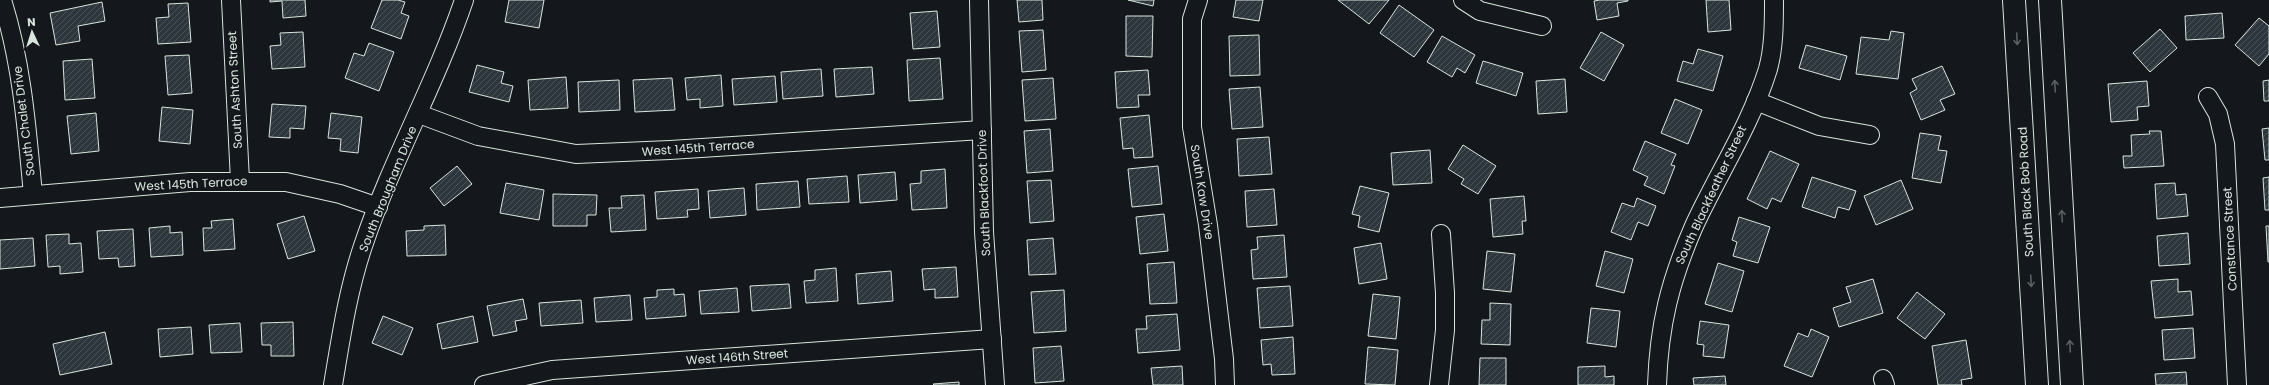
<svg xmlns="http://www.w3.org/2000/svg" width="2269" height="385" font-family="Poppins,sans-serif">
  <defs>
    <pattern id="building-hatch" width="6" height="6" patternUnits="userSpaceOnUse"><rect width="6" height="6" fill="#2c363c"/><path d="M-1 1l2-2M0 6l6-6M5 7l2-2" fill="none" stroke="#4a5358"/></pattern>
  </defs>
  <rect width="100%" height="100%" fill="#14181c"/>
  <!-- building -->
  <g fill="url(#building-hatch)" stroke="#d8e6dc">
    <path d="M270 0H305L306 16 283 18 282 1 270 2Z"/>
    <path d="M382 0H398L405 2 401 13 409 16 401 39 371 28Z"/>
    <path d="M509 0H544L539 28 505 22Z"/>
    <path d="M1017 0H1042L1043 20 1019 22Z"/>
    <path d="M1128 0H1154L1153 6Z"/>
    <path d="M1236 0H1263L1259 21 1233 17Z"/>
    <path d="M1338 0H1389L1369 24Z"/>
    <path d="M1600 0H1628V1L1617 3 1619 16 1597 20 1594 1Z"/>
    <path d="M1706 0H1729L1731 30 1708 32Z"/>
    <path d="M102 2 105 21 78 26 80 41 56 45 50 13Z"/>
    <path d="M188 3 191 42 158 44 156 18 169 17 168 4Z"/>
    <path d="M1399 5 1434 30 1414 57 1380 33Z"/>
    <path d="M937 11 940 47 913 49 910 13Z"/>
    <path d="M2222 13 2224 38 2186 40 2185 16Z"/>
    <path d="M1126 16H1153L1152 57 1126 56Z"/>
    <path d="M2259 18 2269 26V54L2259 66 2235 45Z"/>
    <path d="M2160 29 2177 48 2150 72 2133 53Z"/>
    <path d="M1043 30 1046 70 1022 72 1019 31Z"/>
    <path d="M1891 31 1904 33 1898 79 1856 74 1861 37 1889 40Z"/>
    <path d="M303 32 305 67 272 69 270 46 281 45 280 33Z"/>
    <path d="M1601 32 1624 45 1604 81 1580 68Z"/>
    <path d="M1259 35 1260 75 1230 76 1229 36Z"/>
    <path d="M1442 36 1475 55 1465 73 1457 68 1452 77 1427 62Z"/>
    <path d="M369 43 394 52 379 91 345 78 354 53 364 56Z"/>
    <path d="M1806 45 1847 56 1840 80 1799 68Z"/>
    <path d="M1698 49 1723 56 1713 91 1677 81 1683 61 1693 64Z"/>
    <path d="M189 55 192 93 168 95 165 56Z"/>
    <path d="M940 58 943 99 909 101 907 60Z"/>
    <path d="M92 59 95 98 65 100 63 61Z"/>
    <path d="M1483 61 1523 73 1516 96 1476 83Z"/>
    <path d="M477 65 504 72 501 83 513 86 509 102 469 92Z"/>
    <path d="M1942 66 1955 94 1940 100 1945 110 1921 120 1910 93 1917 89 1912 79Z"/>
    <path d="M872 67 874 94 836 97 834 69Z"/>
    <path d="M821 69 823 96 783 99 781 72Z"/>
    <path d="M1148 70 1150 95H1138L1139 107 1117 108 1115 72Z"/>
    <path d="M721 75 723 106 700 108V99L687 100 685 78Z"/>
    <path d="M775 76 777 102 734 105 732 79Z"/>
    <path d="M566 77 568 108 530 110 528 80Z"/>
    <path d="M672 78 675 110 635 112 633 80Z"/>
    <path d="M1053 78 1056 119 1025 121 1022 80Z"/>
    <path d="M1565 79 1567 112 1538 114 1536 81Z"/>
    <path d="M619 80 620 110 579 112 578 82Z"/>
    <path d="M2269 80V101H2264L2263 81Z"/>
    <path d="M2147 81 2149 106 2137 107 2138 120 2111 122 2108 84Z"/>
    <path d="M1260 87 1263 127 1232 129 1229 89Z"/>
    <path d="M1675 99 1702 110 1688 144 1661 133Z"/>
    <path d="M272 104 306 106 304 129 290 128V138L269 137Z"/>
    <path d="M162 107 193 110 190 144 159 141Z"/>
    <path d="M96 113 99 151 71 154 67 116Z"/>
    <path d="M331 113 362 117 358 153 340 151 341 139 328 138Z"/>
    <path d="M1149 115 1153 157 1134 158 1133 148 1123 149 1120 118Z"/>
    <path d="M2269 128V160H2265L2262 129Z"/>
    <path d="M1050 129 1053 171 1027 173 1024 131Z"/>
    <path d="M2149 131H2161L2164 166 2124 168 2123 156H2132L2131 135 2150 134Z"/>
    <path d="M1920 133 1941 136 1938 150 1947 151 1941 183 1912 178Z"/>
    <path d="M1269 137 1272 174 1239 176 1237 139Z"/>
    <path d="M1645 141 1676 154 1671 165 1675 166 1664 194 1644 185 1648 177 1633 170Z"/>
    <path d="M1463 145 1496 166 1478 194 1461 184 1464 179 1448 169Z"/>
    <path d="M1430 150 1432 183 1393 185 1391 153Z"/>
    <path d="M1770 151 1799 164 1781 202 1772 198 1767 209 1747 199Z"/>
    <path d="M457 166 472 184 444 206 430 188Z"/>
    <path d="M1158 166 1162 204 1132 207 1128 169Z"/>
    <path d="M945 169 947 208 912 210 910 184 921 183V171Z"/>
    <path d="M895 172 897 200 860 203 858 175Z"/>
    <path d="M847 176 849 202 809 204 807 179Z"/>
    <path d="M1812 177 1856 191 1849 210 1838 207 1835 218 1802 207Z"/>
    <path d="M2269 177V210H2265L2263 178Z"/>
    <path d="M1051 180 1054 221 1030 223 1027 181Z"/>
    <path d="M1901 180 1913 209 1876 225 1864 196Z"/>
    <path d="M798 181 800 207 757 210 756 184Z"/>
    <path d="M506 183 544 190 539 220 500 213Z"/>
    <path d="M2175 183 2176 195 2186 194 2188 216 2157 219 2155 184Z"/>
    <path d="M1360 186 1389 193 1379 232 1358 227 1360 216 1352 214Z"/>
    <path d="M744 188 746 215 710 218 708 191Z"/>
    <path d="M698 189 699 209 687 210 688 217 657 219 655 192Z"/>
    <path d="M1274 189 1277 225 1247 227 1245 191Z"/>
    <path d="M553 194 597 195 596 215H587V226H553Z"/>
    <path d="M644 195 646 230 611 232 609 208H622L621 196Z"/>
    <path d="M1524 196 1526 221H1522L1523 234 1493 237 1490 199Z"/>
    <path d="M1637 198 1656 206 1648 226 1638 222 1631 240 1611 232 1622 203 1634 207Z"/>
    <path d="M1164 214 1168 251 1140 254 1136 217Z"/>
    <path d="M304 216 315 251 288 259 277 224Z"/>
    <path d="M1739 217 1770 227 1758 263 1733 256 1737 242 1732 240Z"/>
    <path d="M233 219 235 249 204 251 203 228H212L211 221Z"/>
    <path d="M445 225 446 255 407 256 406 231 424 230V226Z"/>
    <path d="M170 226V233L182 232 183 255 151 257 149 228Z"/>
    <path d="M2266 226H2269V262H2268Z"/>
    <path d="M133 229 135 266 119 267 118 258 99 259 97 231Z"/>
    <path d="M2188 233 2190 264 2159 266 2157 236Z"/>
    <path d="M69 234V244L81 243 83 272 60 274V266L48 267 46 235Z"/>
    <path d="M1284 235 1287 277 1253 279 1251 250 1258 249 1257 237Z"/>
    <path d="M33 238 35 266 0 269V240Z"/>
    <path d="M1053 238 1056 274 1029 275 1027 240Z"/>
    <path d="M1381 243 1387 279 1359 284 1354 248Z"/>
    <path d="M1487 251 1515 254 1511 292 1483 289Z"/>
    <path d="M1605 251 1633 259 1624 293 1596 286Z"/>
    <path d="M1174 262 1177 303 1150 304 1147 264Z"/>
    <path d="M1718 263 1744 271 1732 312 1705 304Z"/>
    <path d="M956 267 958 297 935 298V289L924 290 922 269Z"/>
    <path d="M836 268 838 301 806 303 804 281 815 280V270Z"/>
    <path d="M891 271 893 301 858 304 856 274Z"/>
    <path d="M1873 279 1883 313 1839 327 1833 308 1851 302 1846 287Z"/>
    <path d="M2178 279V292L2191 291 2193 315 2155 318 2151 281Z"/>
    <path d="M789 284 791 308 752 311 750 286Z"/>
    <path d="M1290 286 1293 326 1260 328 1257 288Z"/>
    <path d="M737 288 739 312 701 314 699 291Z"/>
    <path d="M674 289V295L684 294 686 316 646 319 644 298 657 297V290Z"/>
    <path d="M1064 290 1066 331 1034 333 1031 292Z"/>
    <path d="M1917 292 1945 314 1925 339 1897 318Z"/>
    <path d="M1373 294 1400 297 1396 339 1368 336Z"/>
    <path d="M630 295 632 320 596 322 594 298Z"/>
    <path d="M523 299 527 319 515 321 517 331 493 336 487 306Z"/>
    <path d="M581 300 583 323 541 326 539 303Z"/>
    <path d="M1490 303 1511 304 1510 345 1481 344 1482 320H1490Z"/>
    <path d="M1591 308 1620 311 1616 347 1587 343Z"/>
    <path d="M1177 314 1180 350 1138 353 1136 329H1147L1146 316Z"/>
    <path d="M383 316 413 328 402 355 372 343Z"/>
    <path d="M473 316 478 342 442 349 437 324Z"/>
    <path d="M1700 321 1729 325 1724 358 1703 356 1704 345 1697 344Z"/>
    <path d="M293 322 294 356H271V345H262L261 323Z"/>
    <path d="M240 323 242 352 211 353 209 325Z"/>
    <path d="M191 327 193 354 160 357 158 329Z"/>
    <path d="M2193 328 2195 358 2164 360 2162 330Z"/>
    <path d="M1811 329 1829 337 1812 377 1784 366 1798 333 1808 337Z"/>
    <path d="M105 332 112 364 60 375 53 344Z"/>
    <path d="M1293 337 1295 374 1272 375 1271 364 1263 365 1261 340Z"/>
    <path d="M1966 340 1972 378 1961 380 1962 385H1938L1932 346Z"/>
    <path d="M1061 346 1064 381 1035 383 1033 348Z"/>
    <path d="M1368 347 1398 350 1395 385 1365 384Z"/>
    <path d="M1480 358H1506V385H1479Z"/>
    <path d="M1182 366 1183 385H1153L1151 368Z"/>
    <path d="M1605 366V377L1614 376V385H1578V367Z"/>
    <path d="M2186 372 2187 385H2156L2155 374Z"/>
    <path d="M1725 376 1726 385H1694L1693 378Z"/>
    <path d="M959 382V385H934L933 384Z"/>
  </g>
  <g fill="none" stroke-linecap="round" stroke-linejoin="round">
    <!-- minor casing -->
    <g stroke="#d8e6dc" stroke-width="20">
      <g id="minor">
        <path d="M2 0C22 63 27 130 33 195"/>
        <path d="M231 0 240 181"/>
        <path d="M979 0 984 232 995 385"/>
        <path d="M1198 0 1192 19V127L1208 225 1224 359 1225 385"/>
        <path d="M1463 0 1480 11 1542 26"/>
        <path d="M2208 97 2218 114 2225 144 2237 385"/>
        <path d="M1756 101 1819 126 1870 135"/>
        <path d="M419 114 478 136 576 154 670 150 982 130"/>
        <path d="M0 198 190 182H286L340 194 378 207"/>
        <path d="M1883 379 1885 385"/>
        <path d="M333 385C341 337 348 289 364 243 392 160 436 83 464 0"/>
        <path d="M484 385 552 370 992 339"/>
        <path d="M1439 385 1445 330V293L1441 234"/>
        <path d="M1657 385C1659 325 1670 281 1694 226 1718 174 1751 124 1768 69 1774 47 1774 23 1774 0"/>
      </g>
    </g>
    <!-- major casing -->
    <g stroke="#d8e6dc" stroke-width="24">
      <g id="major">
        <path d="M2014 0 2037 385"/>
        <path d="M2050 0 2072 385"/>
      </g>
    </g>
    <!-- minor -->
    <use href="#minor" stroke="#14181c" stroke-width="18"/>
    <!-- major -->
    <use href="#major" stroke="#14181c" stroke-width="22"/>
  </g>
  <!-- one-way arrows -->
  <defs><path id="oneway-shaft" d="M-6 0H5M1.5-3L5.5 0L1.5 3" fill="none" stroke-width="1.6" stroke-linecap="round" stroke-linejoin="round"/></defs>
  <g stroke="#59605f">
    <use href="#oneway-shaft" transform="translate(2017 39) rotate(87)"/>
    <use href="#oneway-shaft" transform="translate(2055 86) rotate(-93)"/>
    <use href="#oneway-shaft" transform="translate(2062 216) rotate(-93)"/>
    <use href="#oneway-shaft" transform="translate(2031 281) rotate(87)"/>
    <use href="#oneway-shaft" transform="translate(2070 346) rotate(-93)"/>
  </g>
  <g text-anchor="middle" stroke-width="3" stroke-linejoin="round" paint-order="stroke">
    <!-- street labels -->
    <g font-size="12" fill="#d8e6dc" stroke="#14181c">
      <text transform="translate(235 90) rotate(-93)" y="4">South Ashton Street</text>
      <text transform="translate(24 121) rotate(-97)" y="4">South Chalet Drive</text>
      <text transform="translate(698 148) rotate(-4)" y="4">West 145th Terrace</text>
      <text transform="translate(191 184) rotate(-3)" y="4">West 145th Terrace</text>
      <text transform="translate(388 189) rotate(-68)" y="4">South Brougham Drive</text>
      <text transform="translate(1202 192) rotate(81)" y="4">South Kaw Drive</text>
      <text transform="translate(2026 192) rotate(-93)" y="4">South Black Bob Road</text>
      <text transform="translate(984 193) rotate(-92)" y="4">South Blackfoot Drive</text>
      <text transform="translate(1711 195) rotate(-65)" y="4">South Blackfeather Street</text>
      <text transform="translate(2230 239) rotate(-93)" y="4">Constance Street</text>
      <text transform="translate(737 357) rotate(-4)" y="4">West 146th Street</text>
    </g>
  </g>
  <!-- north arrow -->
  <g transform="translate(32 32) rotate(356)" stroke="#14181c" stroke-width="3" paint-order="stroke">
  <path d="M0-3L7 15L0 10L-7 15Z" fill="#d8e6dc"/>
  <text y="-6" font-size="11" font-weight="bold" text-anchor="middle" fill="#d8e6dc">N</text>
  </g>
</svg>
